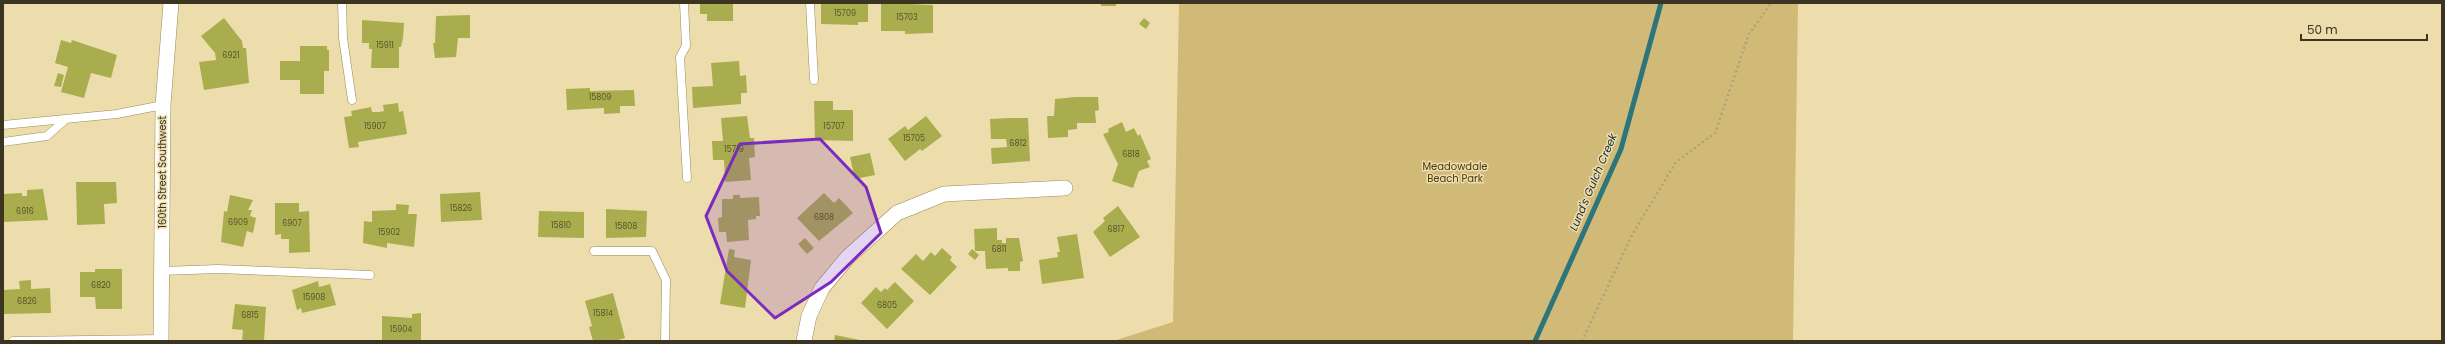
<svg xmlns="http://www.w3.org/2000/svg" width="2445" height="344" font-family="Poppins,sans-serif">
  <rect width="100%" height="100%" fill="#edddad"/>
  <!-- green -->
  <path fill="#d1ba77" d="M1179 3H1798L1793 341H1113L1173 322Z"/>
  <g fill="none" stroke-linecap="round" stroke-linejoin="round">
    <!-- stream -->
    <path stroke="#2c757b" stroke-width="5" d="M1535 341 1621 149 1661 3"/>
  </g>
  <!-- building -->
  <g fill="#aaad4e">
    <path d="M700 3H733V21H707V14H700Z"/>
    <path d="M821 3H868V22H858V25L821 24Z"/>
    <path d="M881 3 933 5V33L905 34V31H881Z"/>
    <rect x="1101" y="3" width="15" height="3"/>
    <path d="M470 15V38H458L456 57 435 58 433 43H435L436 16Z"/>
    <path d="M224 18 242 41 243 48H246L249 83 204 90 199 62 216 60 215 53 201 36Z"/>
    <path d="M1144 18 1150 23 1146 29 1139 24Z"/>
    <path d="M362 20 404 23 403 38 401 47H399V68H371L372 49H369V43H362Z"/>
    <path d="M61 40 71 43 72 40 117 55 111 78 91 73 84 98 61 92 68 67 55 63Z"/>
    <path d="M300 46H327V50H329V71H324V94H300V80H280V61H300Z"/>
    <path d="M739 61 740 76 746 75 747 93H741V104L693 108 692 87 713 86 711 63Z"/>
    <path d="M58 73 64 75 61 87 54 86Z"/>
    <path d="M590 88V91L634 90 635 106H620V113L604 114V108L567 110 566 89Z"/>
    <path d="M1075 97H1098L1099 110 1095 111 1096 123H1077V129L1068 130V137L1048 138 1047 116H1054L1055 99Z"/>
    <path d="M814 101H833V110H853V141L815 140Z"/>
    <path d="M398 103 399 112 403 111 407 134 358 142 359 147 349 148 344 117 352 116 351 111 371 107 372 112H379L384 111 383 105Z"/>
    <path d="M747 116 750 138H754L755 157 749 158 751 180 725 182 724 160H713L712 141H723L721 118Z"/>
    <path d="M926 116 942 136 922 151 920 149 905 161 888 139 905 126 908 130Z"/>
    <path d="M1009 118H1028L1030 161 992 164 991 148 1007 147 1006 139H991L990 119Z"/>
    <path d="M1122 122 1126 132 1134 128 1138 136 1140 134 1151 159 1147 161 1150 167 1139 171 1133 188 1112 181 1118 164 1103 134 1109 132 1108 129Z"/>
    <path d="M870 153 875 175 855 179 850 157Z"/>
    <path d="M76 182H116L117 203 104 204 105 224 77 225Z"/>
    <path d="M43 189 48 220 3 222V194L22 193V196H27V190Z"/>
    <path d="M480 192 482 220 441 222 440 194Z"/>
    <path d="M824 193 834 203 839 198 853 213 819 241 797 218Z"/>
    <path d="M230 195 253 200 248 210H252L250 216 256 218 253 233 247 231 243 247 221 242 224 211 227 212Z"/>
    <path d="M733 195H740V198L759 197 760 216H756V219L748 220 749 240 727 242 726 232H719L718 218 722 217V199H733Z"/>
    <path d="M275 203H299V212L309 211 310 252 289 253V239H281V234L275 235Z"/>
    <path d="M396 204 409 205 408 214H417L414 247 387 243V248L363 243 364 221 372 222V211L396 210Z"/>
    <path d="M1118 206 1140 237 1110 257 1093 232 1105 221 1103 218Z"/>
    <path d="M606 209 647 211 646 237 606 238Z"/>
    <path d="M539 211 584 212V238L538 237Z"/>
    <path d="M997 228V240H1002V243H1006V238H1019L1023 261 1020 262V271H1008V268L986 269 985 251H975L974 229Z"/>
    <path d="M1077 234 1084 278 1042 284 1039 260 1058 257 1057 252H1060L1057 237Z"/>
    <path d="M805 238 814 248 807 254 798 244Z"/>
    <path d="M942 248 952 257 950 260 957 267 930 295 901 269 916 254 923 261 931 252 935 256Z"/>
    <path d="M729 249 735 250 734 257 751 260 745 308 720 304Z"/>
    <path d="M972 249 979 255 975 260 968 254Z"/>
    <path d="M95 269H122V309H96L95 297H80V272H95Z"/>
    <path d="M31 280V289L50 288 51 313 3 314V290L20 289 19 281Z"/>
    <path d="M318 281 319 287 330 284 336 305 302 313 301 308 297 310 292 290Z"/>
    <path d="M895 282 914 301 887 329 861 303 876 287 881 292 885 288 887 290Z"/>
    <path d="M613 293 625 338 615 341H593L589 327 592 326 585 301Z"/>
    <path d="M235 304 266 307 264 341H242L243 330 232 329Z"/>
    <path d="M421 313V341H382V316L412 318V314Z"/>
    <path d="M835 335 860 340V341H834Z"/>
  </g>
  <g fill="none" stroke-linecap="round" stroke-linejoin="round">
    <!-- lane casing -->
    <g stroke="#9a8a5d" stroke-width="9">
      <g id="lane">
        <path d="M342 3 343 38 352 100"/>
        <path d="M684 3 686 46 680 57 687 178"/>
        <path d="M810 3 814 80"/>
        <path d="M3 125 117 114 163 105"/>
        <path d="M3 142 47 136 65 120"/>
        <path d="M594 251H652L666 280 665 341"/>
        <path d="M162 271 218 269 370 275"/>
        <path d="M13 341 161 339"/>
      </g>
    </g>
    <!-- street casing -->
    <g stroke="#9a8a5d" stroke-width="16">
      <g id="street">
        <path d="M161 341 163 105 171 3"/>
        <path d="M804 341 809 316 822 288 848 257 897 213 944 194 1065 188"/>
      </g>
    </g>
    <!-- path -->
    <path stroke="#aea27c" stroke-width="2.5" stroke-dasharray="2 3" stroke-linecap="butt" d="M1582 341 1632 235 1676 162 1715 133 1749 34 1771 3"/>
    <!-- lane -->
    <use href="#lane" stroke="#fff" stroke-width="8"/>
    <!-- street -->
    <use href="#street" stroke="#fff" stroke-width="15"/>
  </g>
  <!-- marked area -->
  <path fill="#7b2cbf" fill-opacity="0.2" stroke="#7b2cbf" stroke-width="3" stroke-linejoin="round" d="M820 139 866 187 881 233 831 282 775 318 727 271 706 216 740 144Z"/>
  <g text-anchor="middle" stroke-width="3" stroke-linejoin="round" paint-order="stroke">
    <!-- number labels -->
    <g font-size="8" fill="#57522c">
      <text x="845" y="16">15709</text>
      <text x="907" y="20">15703</text>
      <text x="385" y="48">15911</text>
      <text x="231" y="58">6921</text>
      <text x="600" y="100">15809</text>
      <text x="375" y="129">15907</text>
      <text x="834" y="129">15707</text>
      <text x="914" y="141">15705</text>
      <text x="1018" y="146">6812</text>
      <text x="734" y="152">15719</text>
      <text x="1131" y="157">6818</text>
      <text x="461" y="211">15826</text>
      <text x="25" y="214">6916</text>
      <text x="824" y="220">6808</text>
      <text x="238" y="225">6909</text>
      <text x="292" y="226">6907</text>
      <text x="561" y="228">15810</text>
      <text x="626" y="229">15808</text>
      <text x="1116" y="232">6817</text>
      <text x="389" y="235">15902</text>
      <text x="999" y="252">6811</text>
      <text x="101" y="288">6820</text>
      <text x="314" y="300">15908</text>
      <text x="27" y="304">6826</text>
      <text x="887" y="308">6805</text>
      <text x="603" y="316">15814</text>
      <text x="250" y="318">6815</text>
      <text x="401" y="332">15904</text>
    </g>
    <!-- park labels -->
    <g font-size="10" fill="#473a11" stroke="#edddad">
      <text x="1455" y="170">Meadowdale<tspan x="1455" dy="12">Beach Park</tspan></text>
    </g>
    <!-- street labels -->
    <g font-size="10" fill="#3b3421" stroke="#edddad">
      <text transform="translate(162 172) rotate(-90)" y="4">160th Street Southwest</text>
    </g>
    <!-- water labels -->
    <g font-size="11" font-style="italic" fill="#182f33" stroke="#edddad">
      <text transform="translate(1593 182) rotate(-67)" y="4">Lund's Gulch Creek</text>
    </g>
  </g>
  <!-- border -->
  <rect width="2445" height="344" fill="none" stroke="#3b3421" stroke-width="8"/>
  <!-- scale -->
  <path d="M2301 34v6h126v-6" fill="none" stroke="#3b3421" stroke-width="2"/>
  <text x="2307" y="34" font-size="12" fill="#3b3421" stroke="#edddad" stroke-width="3" paint-order="stroke">50 m</text>
</svg>
